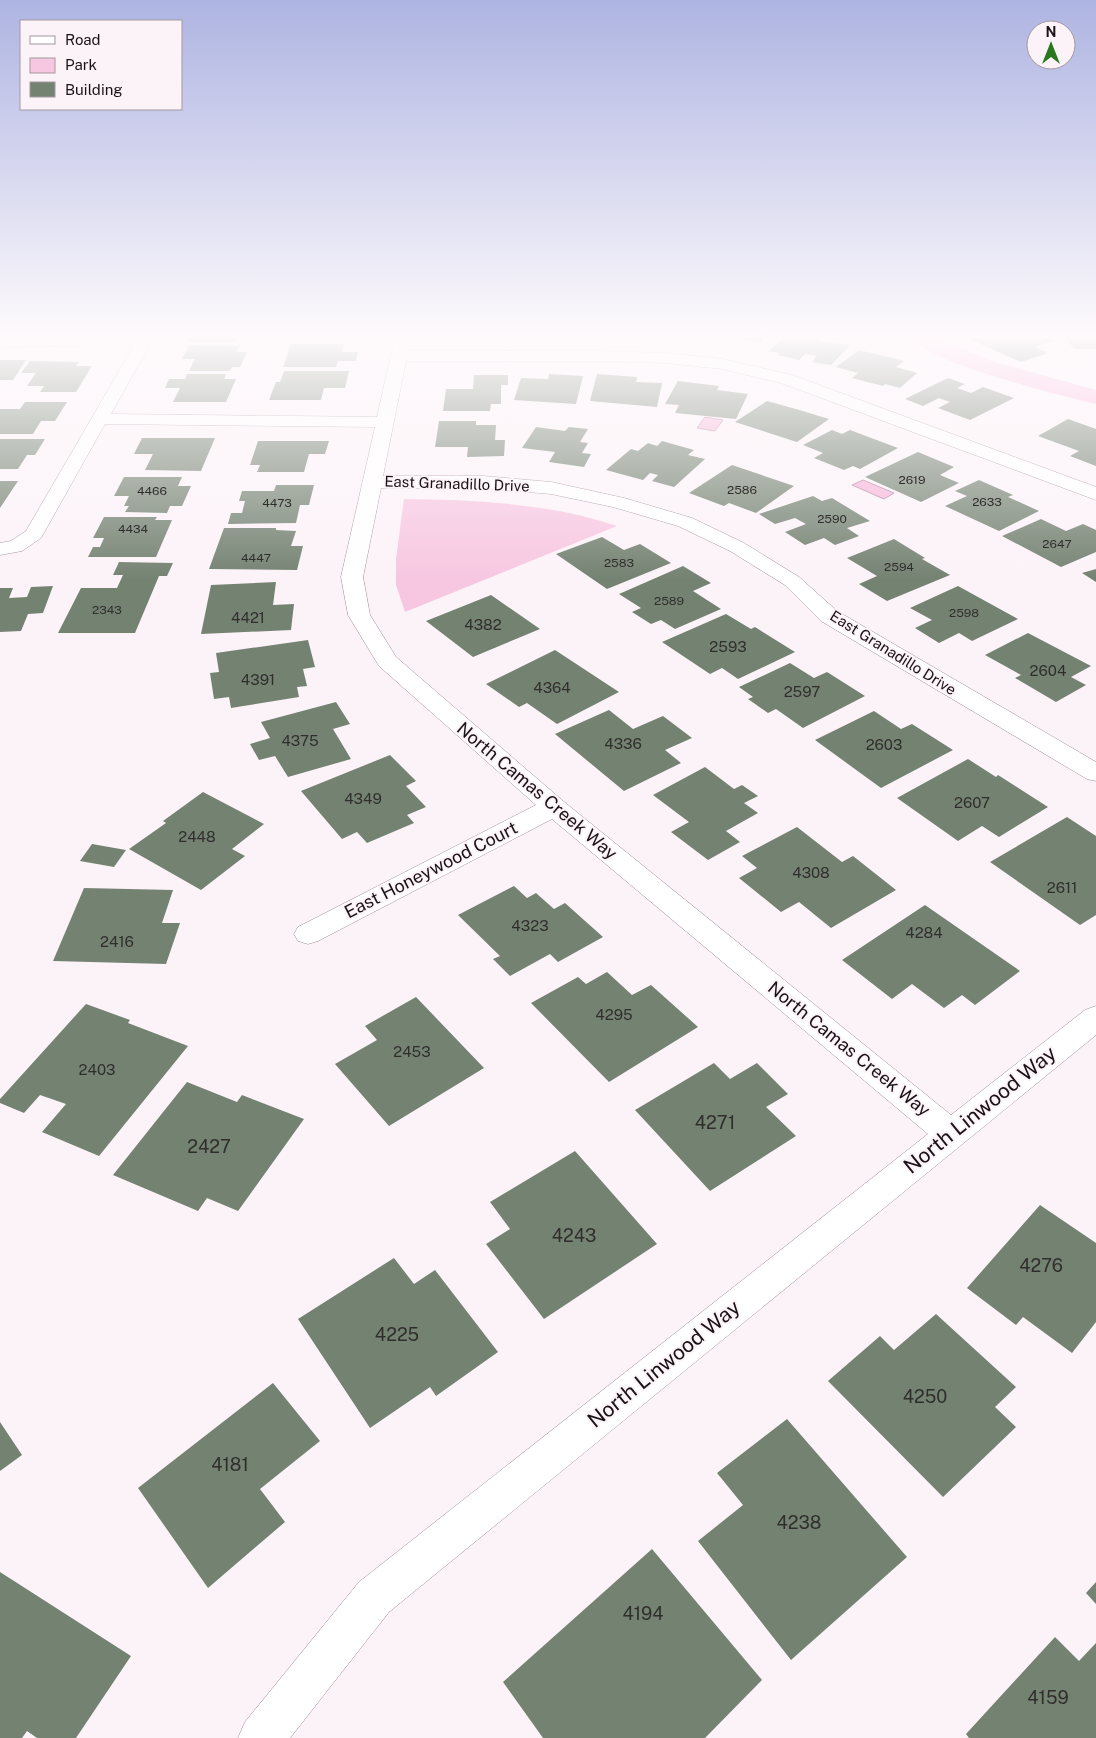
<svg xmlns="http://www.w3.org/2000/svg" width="1096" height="1738" font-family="'Public Sans',sans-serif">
  <rect width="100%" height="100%" fill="#fcf3f8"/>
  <!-- green -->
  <path fill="#f7c7e1" d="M404 499C476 500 548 503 617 526L405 612 396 585V559Z"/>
  <!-- water -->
  <g fill="#f8b3da" stroke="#b5839f">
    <path d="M705 417 723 420 715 431 697 428Z"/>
    <path d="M863 480 894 493 884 499 852 485Z"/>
  </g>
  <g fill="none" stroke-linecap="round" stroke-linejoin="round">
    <!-- canal -->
    <path fill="#f8b3da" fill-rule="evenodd" d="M911 337H936L992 361 1096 390V404C1061 395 929 364 911 337Z"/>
  </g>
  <!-- building -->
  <g fill="#748272">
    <path d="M190 337H237L234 342H188Z"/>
    <path d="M744 337H763L761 342 743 340Z"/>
    <path d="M784 337H822L818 341 850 345 831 365 812 362 817 356 805 354 799 360 778 355 780 353 769 351Z"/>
    <path d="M965 337H1043L1053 341 1034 347 1048 353 1021 362Z"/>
    <path d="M1065 337H1096V349H1074Z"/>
    <path d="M291 344H344L342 352H358L356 361H338L336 367H283Z"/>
    <path d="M189 345 239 346 236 352H247L240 367H232L230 371H189L195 359H182Z"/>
    <path d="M859 350 904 361 896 367 917 373 900 388 885 384 883 386 852 378 858 373 836 367Z"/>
    <path d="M0 360H26L13 380H0Z"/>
    <path d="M30 361 79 362 76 366H92L76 392H40L44 386H27L36 373H21Z"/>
    <path d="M284 371H349L345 388H324L321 400H269L276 382H280Z"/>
    <path d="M187 374H226L224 379H236L226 402H173L180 388H165L169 379H185Z"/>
    <path d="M549 374 583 376 576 404 514 400 521 378 548 379Z"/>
    <path d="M597 374 637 377 636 382 662 383 657 407 590 401Z"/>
    <path d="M474 375H508V385H501V404H491L490 411H443L446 389H473Z"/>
    <path d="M948 378 965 384 957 388 971 393 983 387 1014 398 970 420 938 408 950 402 939 398 923 406 905 399Z"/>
    <path d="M678 381 719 386 717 390 748 394 736 419 675 413 679 405 665 404Z"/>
    <path d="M767 401 796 409 829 419 797 442 735 422Z"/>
    <path d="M25 402H67L55 421H41L33 434H0V409H20Z"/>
    <path d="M1068 419 1096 429V466L1070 456 1079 451 1038 436Z"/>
    <path d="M439 421H476V425H496L495 440H505L504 456 467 457 468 447H435Z"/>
    <path d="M536 427 565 431 569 427 588 429 580 442 588 443 582 453 591 454 584 467 549 462 555 452 522 448Z"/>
    <path d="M832 430 842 434 850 430 898 448 860 469 853 466 844 470 814 458 823 453 803 445Z"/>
    <path d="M142 438H215L201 471 145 470 153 454H134Z"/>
    <path d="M0 439H45L35 455H27L18 469H0Z"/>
    <path d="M258 441H329L325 454H309L304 472H257L260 465H250Z"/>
    <path d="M662 441 694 450 688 455 705 459 674 487 652 481 658 475 650 473 643 480 606 470 631 449 638 451 648 443 657 446Z"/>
    <path d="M918 452 954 467 940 475 959 483 921 502 865 477Z"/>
    <path d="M732 465 794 486 756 513 729 503 724 506 689 493Z"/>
    <path d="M124 477H182L178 486H191L182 506H170L167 513 125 512 129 506H124L129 496H114Z"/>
    <path d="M979 480 1013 495 1008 497 1039 511 999 531 945 506 967 496 955 491Z"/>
    <path d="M0 481H18L0 508Z"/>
    <path d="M276 485H314L309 505H300L296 523 228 524 231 513H242L245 501H239L242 491H274Z"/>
    <path d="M813 496 822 501 832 498 870 521 847 528 859 536 835 545 824 538 805 545 785 532 806 524 795 518 775 524 759 514Z"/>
    <path d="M104 517H157L155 520H172L156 557H88L93 547H100L104 538H93Z"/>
    <path d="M1041 519 1066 531 1083 524 1096 530V552L1061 567 1002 536Z"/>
    <path d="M224 528H276V530L296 531 291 546H303L297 570 209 569Z"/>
    <path d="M602 537 624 550 640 544 671 563 607 589 556 554Z"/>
    <path d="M894 539 925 558 922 559 950 575 887 601 859 584 877 576 847 558Z"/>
    <path d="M119 562 173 563 167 576H159L135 633H58L81 588H117L123 575H113Z"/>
    <path d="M683 566 711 583 693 591 721 609 675 629 661 620 651 624 632 612 641 608 619 594Z"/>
    <path d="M1096 569V582L1082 573Z"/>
    <path d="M276 582 273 605 294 604 291 630 201 634 211 585Z"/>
    <path d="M53 586 43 613 28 614 21 631 0 632V588H13L9 598 27 597 31 587Z"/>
    <path d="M958 586 1018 619 972 641 959 633 939 643 915 628 932 620 910 608Z"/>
    <path d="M491 595 540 629 473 657 426 621Z"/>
    <path d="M726 614 751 629 755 627 795 652 738 679 722 668 710 674 662 642Z"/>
    <path d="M1028 633 1091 666 1071 677 1086 685 1056 702 1015 678 1021 675 985 655Z"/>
    <path d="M308 640 315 667 303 669 307 686 297 687 299 697 231 708 229 697 214 699 210 673 219 672 216 653Z"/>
    <path d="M555 650 619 692 557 724 527 703 519 707 486 684Z"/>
    <path d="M790 663 814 678 827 672 865 696 803 728 776 709 768 713 748 699 753 697 739 687Z"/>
    <path d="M336 702 350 724 333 729 351 759 288 777 275 756 259 760 250 744 270 738 261 722Z"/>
    <path d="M609 710 633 729 663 716 692 738 665 750 681 763 624 791 555 734Z"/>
    <path d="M874 711 901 729 912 724 953 750 881 788 815 740Z"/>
    <path d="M390 755 416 781 406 786 426 807 407 815 414 823 367 843 357 832 342 839 301 791Z"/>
    <path d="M968 759 996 777 998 775 1048 807 999 837 982 826 958 841 897 798Z"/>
    <path d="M705 767 734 789 742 785 758 796 744 803 758 813 726 831 740 842 708 860 671 832 689 822 653 795Z"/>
    <path d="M203 792 264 824 232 849 245 856 201 890 129 849 166 823 163 821Z"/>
    <path d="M1067 817 1096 836V915L1080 925 990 862Z"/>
    <path d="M797 827 842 862 853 856 896 890 831 928 799 902 781 912 739 878 757 868 742 856Z"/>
    <path d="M92 844 126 850 114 867 80 861Z"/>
    <path d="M514 886 527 898 536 893 554 909 565 903 603 937 558 962 550 954 510 976 493 959 500 956 458 915Z"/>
    <path d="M84 888 173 890 162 923H180L166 964 53 961Z"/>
    <path d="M925 905 1020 971 975 1005 962 995 944 1008 912 984 892 999 842 960Z"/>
    <path d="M607 972 632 995 651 985 698 1027 609 1082 531 1003 578 977 586 984Z"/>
    <path d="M416 997 484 1068 389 1126 335 1064 377 1040 365 1026Z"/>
    <path d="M86 1004 130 1020 128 1023 188 1046 99 1156 42 1132 66 1104 40 1095 24 1113 0 1103V1099Z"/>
    <path d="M714 1063 730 1079 757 1063 788 1094 766 1107 796 1136 710 1191 635 1110Z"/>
    <path d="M187 1082 237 1102 242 1095 304 1119 238 1211 207 1198 198 1211 113 1175Z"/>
    <path d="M575 1151 657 1244 544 1319 486 1244 510 1229 490 1202Z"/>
    <path d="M1040 1205 1096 1243V1322L1072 1353 1023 1317 1016 1325 967 1288Z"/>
    <path d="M394 1258 414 1284 435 1270 498 1352 436 1396 430 1387 370 1428 298 1319Z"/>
    <path d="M936 1314 1016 1387 995 1407 1016 1427 943 1497 828 1381 880 1336 894 1350Z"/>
    <path d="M273 1383 320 1441 260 1489 285 1522 208 1588 138 1488Z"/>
    <path d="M787 1419 907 1557 791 1660 698 1541 743 1505 717 1473Z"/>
    <path d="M0 1422 22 1455 0 1471Z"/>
    <path d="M652 1549 762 1680 705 1738H543L503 1682Z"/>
    <path d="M0 1572 131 1656 76 1738H37L27 1731 22 1738H0Z"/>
    <path d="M1096 1582V1604L1086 1593Z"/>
    <path d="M1055 1637 1079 1661 1096 1643V1738H969L966 1734Z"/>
  </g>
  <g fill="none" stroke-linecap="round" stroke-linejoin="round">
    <!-- minor casing -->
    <g stroke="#9e8a95" stroke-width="1">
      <path id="minor" d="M0 337H137L144 340 149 346 111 414 377 417 395 337H411L408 351H600L667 353 722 359 792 375 1096 487V500L781 383 722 369 667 363 600 361H406L383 476H483L551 482 624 498 692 518 744 543 799 577 837 611 1096 762V781L1087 779 821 621 785 585 730 551 678 526 613 507 551 494 483 488H381L363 577 370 615 396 657 563 801 951 1115 1085 1010 1096 1006V1035L389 1612 290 1738H238L245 1722 359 1582 928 1134 552 819 318 941 308 944 298 941 294 934 298 927 536 805 379 666 348 615 341 577 375 427 105 424 41 538 22 551 0 555V543L11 541 26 531 133 347 128 345 0 347Z"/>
    </g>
    <!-- minor -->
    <use href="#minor" fill="#fff" fill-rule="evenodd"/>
  </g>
  <!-- sky -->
  <linearGradient id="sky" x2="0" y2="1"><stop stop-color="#aeb4e2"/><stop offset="0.58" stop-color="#fefafc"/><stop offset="1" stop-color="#fefafc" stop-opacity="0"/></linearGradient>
  <rect width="1096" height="580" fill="url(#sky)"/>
  <g text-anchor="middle" stroke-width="4" stroke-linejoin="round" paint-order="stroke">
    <!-- far-number labels -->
    <g font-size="12" fill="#302e2d">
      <text x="912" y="484">2619</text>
      <text x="742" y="494">2586</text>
      <text x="152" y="495">4466</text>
      <text x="987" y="506">2633</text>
      <text x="277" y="507">4473</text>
      <text x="832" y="523">2590</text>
      <text x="133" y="533">4434</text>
      <text x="1057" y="548">2647</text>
      <text x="256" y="562">4447</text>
      <text x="619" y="567">2583</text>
      <text x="899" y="571">2594</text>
      <text x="669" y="605">2589</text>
      <text x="107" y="614">2343</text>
      <text x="964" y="617">2598</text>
    </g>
    <!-- far-street labels -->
    <g font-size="15" fill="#191216" stroke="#fcf3f8">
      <text transform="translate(457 484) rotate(2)" y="5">East Granadillo Drive</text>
      <text transform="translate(893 653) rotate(32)" y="5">East Granadillo Drive</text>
    </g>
    <!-- number labels -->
    <g font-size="15" fill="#302e2d">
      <text x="248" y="623">4421</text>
      <text x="483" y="630">4382</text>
      <text x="728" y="652">2593</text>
      <text x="1048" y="676">2604</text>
      <text x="258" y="685">4391</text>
      <text x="552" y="693">4364</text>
      <text x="802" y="697">2597</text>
      <text x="300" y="746">4375</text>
      <text x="623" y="749">4336</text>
      <text x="884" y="750">2603</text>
      <text x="363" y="804">4349</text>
      <text x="972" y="808">2607</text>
      <text x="197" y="842">2448</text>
      <text x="811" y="878">4308</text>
      <text x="1062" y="893">2611</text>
      <text x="530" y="931">4323</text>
      <text x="924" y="938">4284</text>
      <text x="117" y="947">2416</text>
      <text x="614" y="1020">4295</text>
      <text x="412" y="1057">2453</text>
      <text x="97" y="1075">2403</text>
    </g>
    <!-- street labels -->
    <g font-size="18" fill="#191216" stroke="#fcf3f8">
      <text transform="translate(537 791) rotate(40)" y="6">North Camas Creek Way</text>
      <text transform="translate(431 870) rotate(-27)" y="6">East Honeywood Court</text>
      <text transform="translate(849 1049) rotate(39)" y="6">North Camas Creek Way</text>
    </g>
    <!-- near-number labels -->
    <g font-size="18" fill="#302e2d">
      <text x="715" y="1129">4271</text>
      <text x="209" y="1153">2427</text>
      <text x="574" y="1242">4243</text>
      <text x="1041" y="1272">4276</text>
      <text x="397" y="1341">4225</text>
      <text x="925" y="1403">4250</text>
      <text x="230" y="1471">4181</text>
      <text x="799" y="1529">4238</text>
      <text x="643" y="1620">4194</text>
      <text x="1048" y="1704">4159</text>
    </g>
    <!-- near-street labels -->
    <g font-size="21" fill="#191216" stroke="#fcf3f8">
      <text transform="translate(980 1110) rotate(-39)" y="7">North Linwood Way</text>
      <text transform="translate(664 1364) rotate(-39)" y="7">North Linwood Way</text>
    </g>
  </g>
  <!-- legend -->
  <rect x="20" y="20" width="162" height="90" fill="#fcf3f8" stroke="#a1999e"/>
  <rect x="30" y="36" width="25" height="8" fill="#ffffff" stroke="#a1999e"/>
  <text x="65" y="45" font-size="15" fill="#191216">Road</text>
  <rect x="30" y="58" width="25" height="15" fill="#f7c7e1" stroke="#a1999e"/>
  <text x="65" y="70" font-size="15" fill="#191216">Park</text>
  <rect x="30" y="82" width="25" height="15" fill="#748272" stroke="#a1999e"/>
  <text x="65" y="95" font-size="15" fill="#191216">Building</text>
  <!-- north arrow -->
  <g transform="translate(1051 45)"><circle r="24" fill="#fcf3f8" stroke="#a1999e"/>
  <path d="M0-4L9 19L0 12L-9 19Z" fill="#29771f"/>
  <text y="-8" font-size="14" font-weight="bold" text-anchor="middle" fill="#191216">N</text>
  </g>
</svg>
